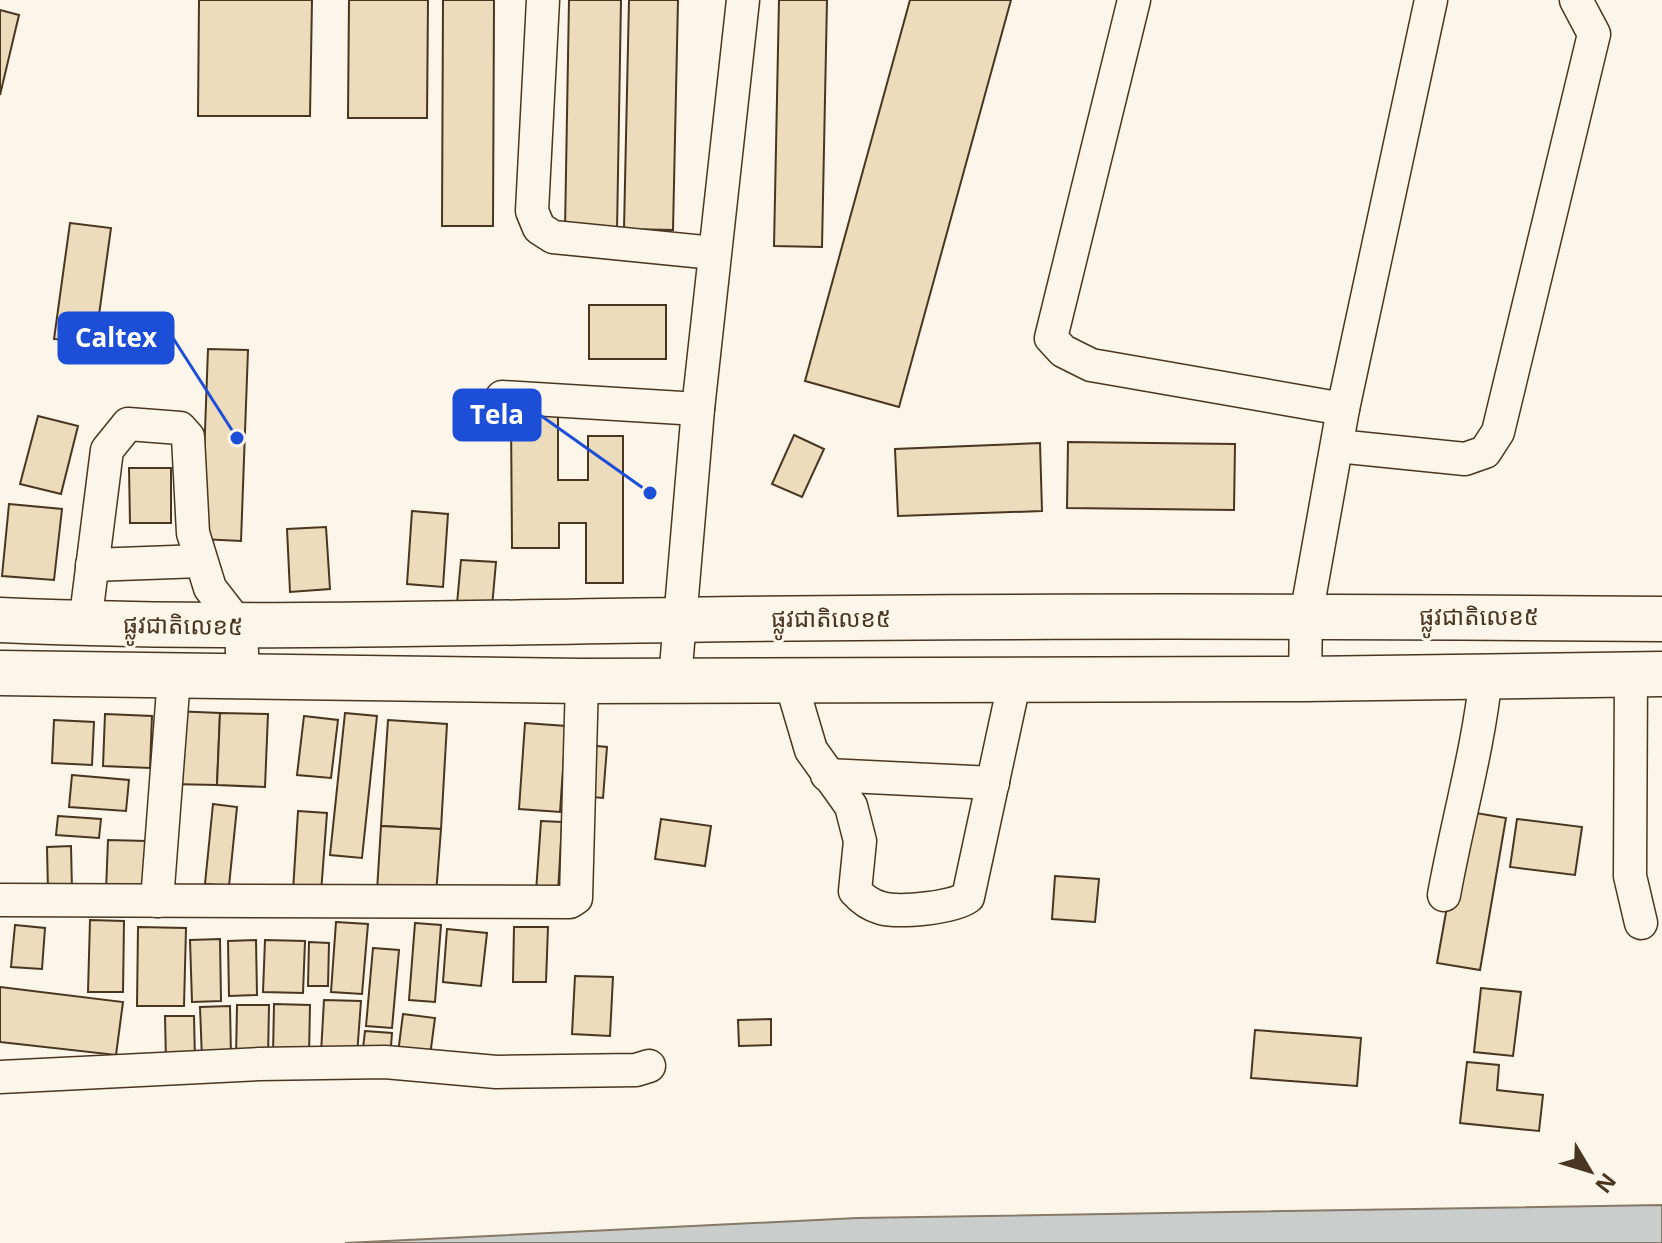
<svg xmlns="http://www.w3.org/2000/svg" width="1662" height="1243" font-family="'Open Sans','Noto Sans Khmer',sans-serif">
  <rect width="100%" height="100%" fill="#fbf6e9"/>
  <!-- water -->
  <path fill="#c9cecd" stroke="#887966" stroke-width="2" d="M1662 1205V1243H345L857 1218Z"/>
  <!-- building -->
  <g fill="#ecdcbc" stroke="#4a3520" stroke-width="2">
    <path d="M199 0H312L310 116H198Z"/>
    <path d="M349 0H428L427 118H348Z"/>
    <path d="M443 0H494L493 226H442Z"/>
    <path d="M569 0H621L617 231 565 230Z"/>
    <path d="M629 0H678L673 230 624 229Z"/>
    <path d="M779 0H827L822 247 774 246Z"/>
    <path d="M910 0H1011L899 407 805 381Z"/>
    <path d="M0 10 19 15 0 95Z"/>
    <path d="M70 223 111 228 95 344 54 339Z"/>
    <rect x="589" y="305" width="77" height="54"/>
    <path d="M208 349 248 350 241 541 201 539Z"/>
    <path d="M511 415H558V480H588V436H623V583H586V523H559V548H512Z"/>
    <path d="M38 416 78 426 61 494 20 484Z"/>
    <path d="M794 435 824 449 802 497 772 484Z"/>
    <path d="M1068 442 1235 444 1234 510 1067 508Z"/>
    <path d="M1040 443 1042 511 898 516 895 449Z"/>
    <path d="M129 468H171V523H130Z"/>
    <path d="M9 504 62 509 54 580 2 576Z"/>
    <path d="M412 511 448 514 443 587 407 584Z"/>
    <path d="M326 527 330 589 290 592 287 529Z"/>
    <path d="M461 560 496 562 492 607 457 604Z"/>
    <path d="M173 711 220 713 217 785 170 784Z"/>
    <path d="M220 713 268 714 265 787 217 785Z"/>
    <path d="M345 713 377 716 362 858 330 855Z"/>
    <path d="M105 714 152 716 150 768 103 766Z"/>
    <path d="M304 716 338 720 331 778 297 775Z"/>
    <path d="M54 720 94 722 92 765 52 763Z"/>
    <path d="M388 720 447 724 441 829 381 826Z"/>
    <path d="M525 723 566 726 560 812 519 809Z"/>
    <path d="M586 745 607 747 603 798 582 796Z"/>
    <path d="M72 775 129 780 126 811 69 807Z"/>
    <path d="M213 804 237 807 229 886 205 884Z"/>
    <path d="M298 811 327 813 321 893 293 891Z"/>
    <path d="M1464 811 1506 818 1480 970 1437 963Z"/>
    <path d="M58 816 101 819 99 838 56 835Z"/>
    <path d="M661 819 711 826 705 866 655 859Z"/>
    <path d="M1517 819 1582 827 1575 875 1510 867Z"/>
    <path d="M541 821 562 822 558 893 536 892Z"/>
    <path d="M381 826 441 829 436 894 377 891Z"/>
    <path d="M108 840 147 841 144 893 106 891Z"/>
    <path d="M71 846 72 890 48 891 47 847Z"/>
    <path d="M1055 876 1099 879 1095 922 1052 919Z"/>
    <path d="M90 920 124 921 123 992H88Z"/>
    <path d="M336 922 368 924 362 994 331 992Z"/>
    <path d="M415 923 441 925 435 1002 409 1000Z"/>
    <path d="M15 925 45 928 42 969 11 967Z"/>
    <path d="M138 927 186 928 184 1006H137Z"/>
    <path d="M514 927H548L546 982H513Z"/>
    <path d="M447 929 487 933 481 986 443 982Z"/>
    <path d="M220 939 221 1001 192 1002 190 940Z"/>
    <path d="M256 940 257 995 229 996 228 941Z"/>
    <path d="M265 940 305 941 303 993 263 992Z"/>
    <path d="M309 942 329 943 328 986H308Z"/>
    <path d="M373 948 399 950 392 1028 366 1026Z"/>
    <path d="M575 976 613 977 610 1036 572 1034Z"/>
    <path d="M0 987 123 1002 116 1055 0 1042Z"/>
    <path d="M1481 988 1521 992 1513 1056 1474 1052Z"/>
    <path d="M324 1000 361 1001 357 1055 321 1053Z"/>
    <path d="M274 1004 310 1005 309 1056 273 1055Z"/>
    <path d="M237 1005H269L268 1059H236Z"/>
    <path d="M230 1006 231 1057 202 1059 200 1007Z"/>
    <path d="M403 1014 435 1018 430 1056 398 1053Z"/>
    <path d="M165 1016H194L195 1061 166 1062Z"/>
    <path d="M771 1019V1045L739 1046 738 1020Z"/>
    <path d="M1255 1030 1361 1038 1357 1086 1251 1078Z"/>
    <path d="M365 1031 392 1033 390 1059 362 1057Z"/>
    <path d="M1467 1062 1499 1065 1497 1090 1543 1095 1539 1131 1460 1123Z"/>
  </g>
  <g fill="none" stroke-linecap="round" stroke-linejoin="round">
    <!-- minor casing -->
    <g stroke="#4a3520" stroke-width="35">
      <g id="minor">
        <path d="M543 0 532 211 539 228 553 237 714 253"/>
        <path d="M1134 0 1051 338 1063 351 1091 365 1343 409"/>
        <path d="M502 397 698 409"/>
        <path d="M1337 446 1465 459 1485 452 1498 432 1594 34 1576 0"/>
        <path d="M92 565 201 561"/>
        <path d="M85 624 107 450 128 424 180 428 188 437 193 533 210 588 241 628 243 677"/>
        <path d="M1631 673 1630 876 1641 923"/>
        <path d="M675 679 698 409 743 0"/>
        <path d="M790 679 811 750 851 806 860 841 855 891C862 899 870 905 881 908 899 913 953 908 968 897L1015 679"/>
        <path d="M1305 679 1306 616 1343 409 1431 0"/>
        <path d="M827 775 993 783"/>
        <path d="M1444 895C1457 822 1478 751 1486 676"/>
        <path d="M0 900 570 902 576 898 582 681"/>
        <path d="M157 901 174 677"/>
        <path d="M0 1077 259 1064 385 1062 496 1072 636 1070 649 1066"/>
      </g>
    </g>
    <!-- highway casing -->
    <g stroke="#4a3520" stroke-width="47">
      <g id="highway">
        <path d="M0 620C226 630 451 623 676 620 1005 615 1333 616 1662 619"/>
        <path d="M0 673 582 681 1305 679 1662 674"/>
      </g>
    </g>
    <!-- minor -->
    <use href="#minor" stroke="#fbf6e9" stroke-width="32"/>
    <!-- highway -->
    <use href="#highway" stroke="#fbf6e9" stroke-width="44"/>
  </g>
  <g text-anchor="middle" stroke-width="6" stroke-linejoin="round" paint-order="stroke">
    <!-- street labels -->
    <g font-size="24" fill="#4a3520" stroke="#fbf6e9">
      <text x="1479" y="625">ផ្លូវជាតិលេខ៥</text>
      <text x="831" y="627">ផ្លូវជាតិលេខ៥</text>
      <text transform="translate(183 626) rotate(1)" y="8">ផ្លូវជាតិលេខ៥</text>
    </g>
  </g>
  <!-- callouts -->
  <path fill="none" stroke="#1d4ed8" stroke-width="3" d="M237 438L173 338M650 493L540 415"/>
  <g fill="#1d4ed8" stroke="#fbf6e9" stroke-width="3">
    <circle cx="237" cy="438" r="8"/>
    <circle cx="650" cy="493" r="8"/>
  </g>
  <g fill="#1d4ed8" stroke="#1d4ed8" stroke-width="3">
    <rect x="59" y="313" width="114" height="50" rx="8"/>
    <rect x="454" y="390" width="86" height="50" rx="8"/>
  </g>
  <g font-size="26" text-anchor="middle" font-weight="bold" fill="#fff">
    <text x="116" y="347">Caltex</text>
    <text x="497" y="424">Tela</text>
  </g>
  <!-- north arrow -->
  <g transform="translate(1590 1171) rotate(128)" stroke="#fbf6e9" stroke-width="6" paint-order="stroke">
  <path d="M0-6L14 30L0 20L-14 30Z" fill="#4a3520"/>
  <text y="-12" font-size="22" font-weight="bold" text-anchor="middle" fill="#4a3520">N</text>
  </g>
</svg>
